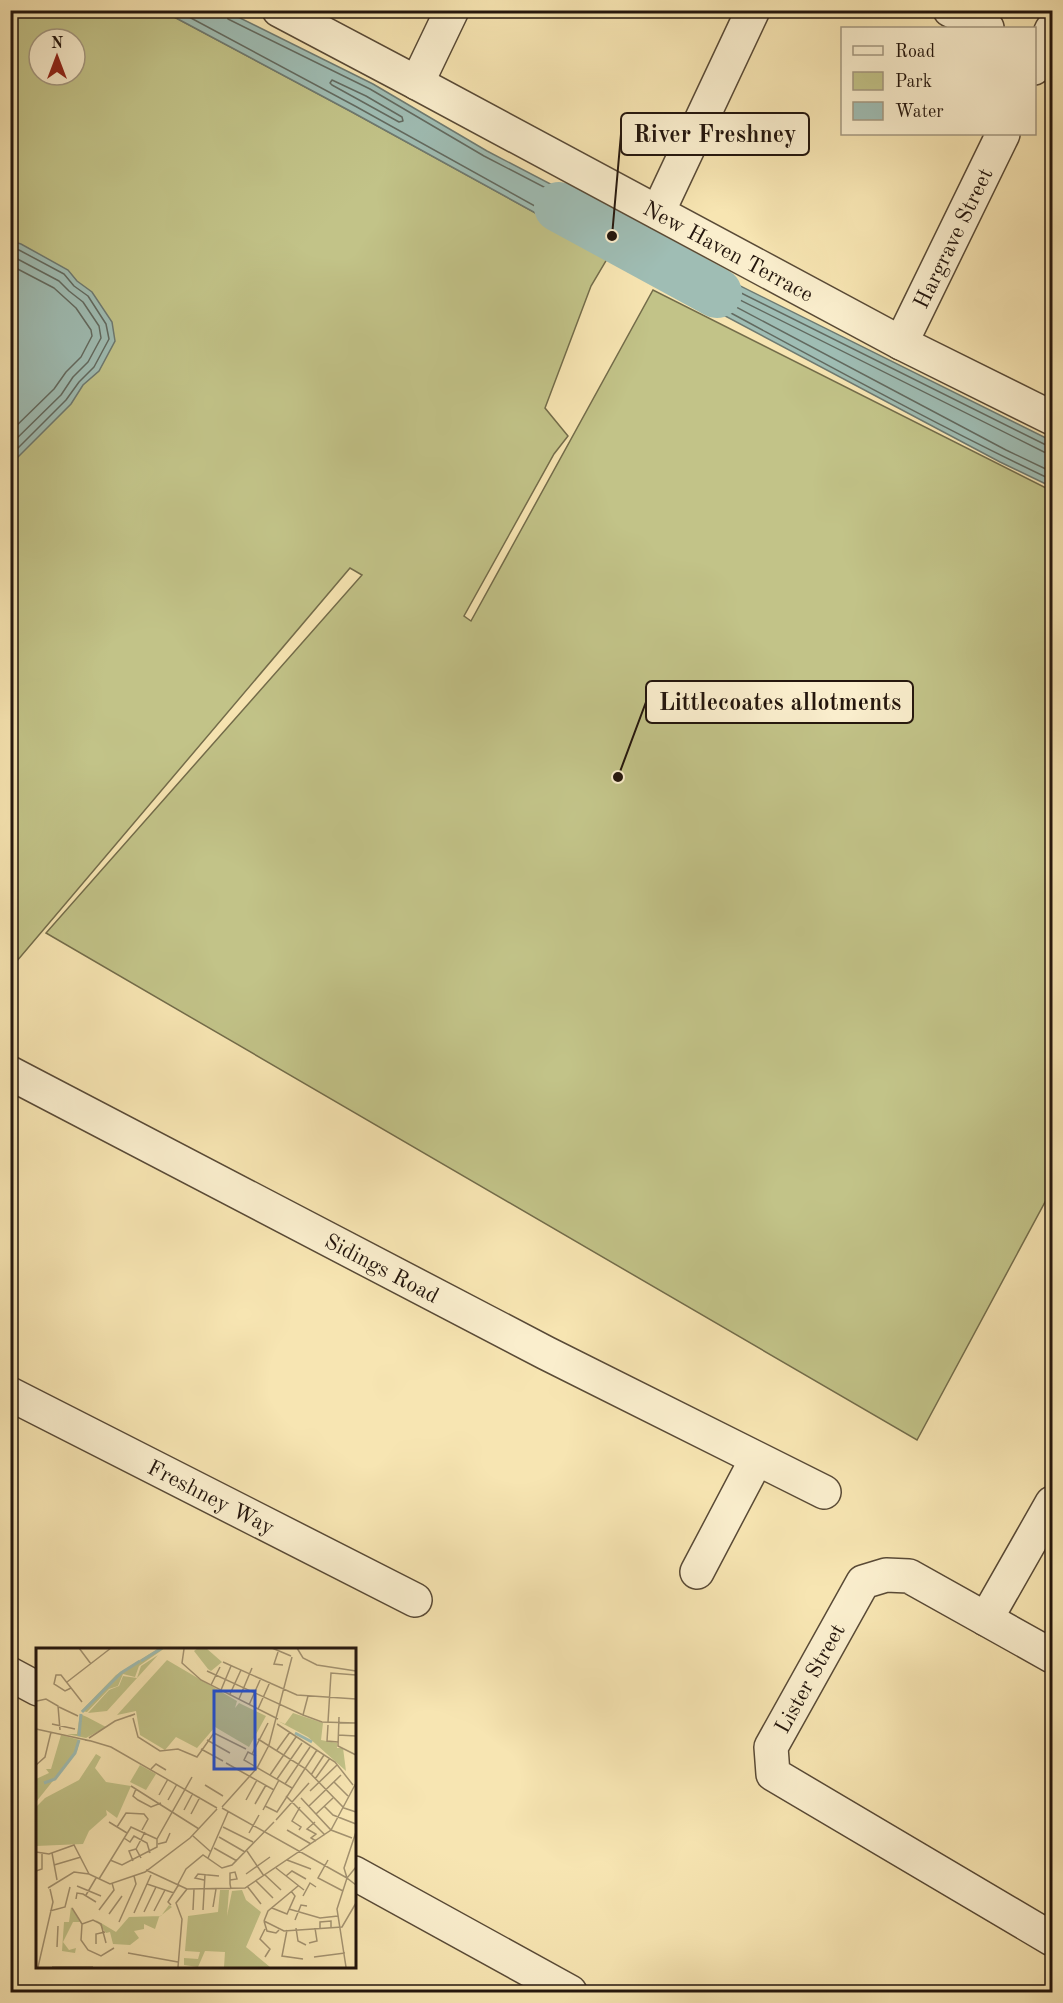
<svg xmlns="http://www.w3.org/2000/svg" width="1063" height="2003" font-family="'Old Standard TT',serif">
  <rect width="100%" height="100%" fill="#f7e5b2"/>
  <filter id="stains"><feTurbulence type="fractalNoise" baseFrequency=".00333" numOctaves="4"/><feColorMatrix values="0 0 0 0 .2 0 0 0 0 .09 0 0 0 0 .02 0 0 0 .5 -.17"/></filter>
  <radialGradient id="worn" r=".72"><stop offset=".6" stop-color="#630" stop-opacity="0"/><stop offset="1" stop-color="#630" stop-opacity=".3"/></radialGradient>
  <!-- green -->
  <path fill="#c2c388" stroke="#736c4a" stroke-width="1.5" fill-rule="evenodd" d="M11 11H163L352 112 610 254 591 286 545 408 568 436 554 454 464 616 471 621 653 290 1052 491V1189L917 1440 46 933 362 575 350 568 11 968ZM39 39H75V75H39Z"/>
  <!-- water -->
  <g fill="#9fbdb4" stroke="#6e7a71" stroke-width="1.5">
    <path d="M163 11H226L373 84 487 151 629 225 610 254 352 112Z"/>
    <path d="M11 241 21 244 68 270 77 281 92 292 112 322 115 341 99 371 83 385 71 404 11 464Z"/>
    <path d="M666 249 1052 441V487L1000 462 648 275Z"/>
  </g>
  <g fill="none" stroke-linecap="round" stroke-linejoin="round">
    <!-- shore -->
    <g stroke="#626a60" stroke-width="1.5">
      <path d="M176 10 355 106 605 245 609 244 619 229 617 225 484 156 370 89 228 19 225 10"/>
      <path d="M332 80 366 96 402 117 403 121 399 122 332 85 330 83Z"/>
      <path d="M555 202 607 228 608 232 603 235 554 208 553 205Z"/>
      <path d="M10 248 19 250 64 274 74 286 88 296 106 324 109 339 94 367 79 382 66 400 10 456"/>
      <path d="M10 255 59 281 69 291 83 302 99 326 101 338 88 362 73 377 61 395 10 445"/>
      <path d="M10 265 54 288 76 308 91 330 92 336 81 357 66 372 54 389 10 432"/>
      <path d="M1052 446H1048L671 258 667 259 659 271 660 275C790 344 919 417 1052 480"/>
      <path d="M1052 454 1044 452 692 276 688 278 689 282 1006 450 1052 472"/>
    </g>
    <!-- river -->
    <path stroke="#9fbdb4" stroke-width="50" d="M559 207 717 293"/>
    <!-- minor casing -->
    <g stroke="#594a36" stroke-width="36">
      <g id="minor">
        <path id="s1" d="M279 10 417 83 901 343 1052 418"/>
        <path d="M950 10 987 28"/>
        <path d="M1034 68 1052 29"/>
        <path d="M417 83 452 10"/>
        <path d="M658 212 753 10"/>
        <path id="s2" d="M901 343 1003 134"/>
        <path id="s3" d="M10 1073 546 1353 824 1492"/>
        <path id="s4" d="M10 1394 415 1600"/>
        <path d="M697 1572 756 1460"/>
        <path d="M986 1619 1052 1503"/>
        <path d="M1052 1656 909 1576 886 1575 863 1582 771 1747 773 1774 1052 1939"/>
        <path d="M10 1674 38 1689"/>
        <path d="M354 1873 570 1992"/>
      </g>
    </g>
    <!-- minor -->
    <use href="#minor" stroke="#faeecd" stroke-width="33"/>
  </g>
  <g text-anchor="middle" stroke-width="4.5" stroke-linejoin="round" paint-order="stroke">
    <!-- street labels -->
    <g font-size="22" fill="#24160d" stroke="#faeecd">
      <text dy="8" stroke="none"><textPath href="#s2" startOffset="117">Hargrave Street</textPath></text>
      <text dy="8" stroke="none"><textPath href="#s1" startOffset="510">New Haven Terrace</textPath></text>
      <text dy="8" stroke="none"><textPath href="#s3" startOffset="420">Sidings Road</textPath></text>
      <text dy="8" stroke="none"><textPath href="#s4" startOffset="226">Freshney Way</textPath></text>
      <text transform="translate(809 1678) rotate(-61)" y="8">Lister Street</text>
    </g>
  </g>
  <!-- overview -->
  <g transform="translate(36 1648)">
    <rect width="320" height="320" fill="#f7e5b2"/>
    <path d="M123 0H129L103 18 99 29 87 26 82 38 73 41 51 64 45 63 80 27ZM162 0H170L186 14 175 23 172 21 158 3ZM122 7 71 63 52 65 73 42 83 38 87 28 101 30 105 18ZM131 12 201 53 199 60 203 55 230 68 213 99 179 79 161 100 140 89 129 102 104 87 100 63 81 67ZM257 65 287 75 285 92 301 95V100H307L310 123 272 89 242 73 249 76ZM44 66 51 69 70 79 50 90 31 86H41ZM25 87 44 92 41 103 0 154V131L13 125 10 121H15ZM60 106 65 109 59 120 70 134 95 138 81 170 70 162 71 167 53 183 47 196 0 198V159L9 150 43 132ZM104 117 120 126 110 142 94 134ZM184 242H193L191 268 196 243 206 242 210 252 225 264 210 299 234 319H188L189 304 169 303 162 319 148 317V310L162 311 164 304 149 303 152 268 182 264ZM133 257 136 259 123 269 119 281 108 276V281L98 283 103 290 94 297 77 296 74 284 70 285 60 272 80 284 93 269 125 268ZM35 259 44 274H37L27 294 33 302 40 300 39 305 26 303 28 274H33Z" fill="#c2c388"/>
    <path fill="none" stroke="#9fbdb4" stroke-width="3" d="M105 13 126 0M46 64 85 25 104 13M259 85 276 94M43 88 45 66M8 135 19 131 39 105 43 92"/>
    <path fill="none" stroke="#a39270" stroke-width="1.5" d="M43 0 55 16M236 0 255 8M261 0 267 10 281 17 320 23M148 1 146 15 165 32 242 71M242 4 238 16 247 17M187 14 261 47 320 51M171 23 267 67 286 74 320 75M31 34 75 0M175 37 184 19M35 40 29 43 18 36 20 27H25L46 54M185 42 195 18M194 46 205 22M0 50V76M203 51 216 20M1 53 10 51 22 58 24 82M213 57 225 30M23 59 42 68M222 61 234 34M267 67 272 48M303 69 302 98 320 107M97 70 102 89 124 103 142 101 161 109 178 85 210 101M292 74 295 25 320 27M16 76 39 81M241 76 299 114 317 137M292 77 291 93 302 94M0 81 55 93 49 92M302 87 320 88M53 90 79 73 99 66 94 68M222 91 270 121 308 160 320 164M171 92 194 105M55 93 75 99 181 160M165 101 187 113M241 102 254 84M216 106 232 75M220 108 212 104 208 112 256 140M190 115 238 142M0 117 9 109 15 84M115 121 120 116 130 122M234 127 260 89M275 127 288 107M241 131 266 95M279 131 294 110M298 134 312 148M249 136 274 99M169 137 187 148M95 138 163 181M100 141 97 148 102 152 115 159 125 155M274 143 301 117M123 147 132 131M250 148 289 187M265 150 295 182 316 190M132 152 141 136M210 152 221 132M219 156 230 137M229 158 241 164 281 102M273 158 305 127M288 158 297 167 320 176M186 159 221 120 233 97 256 9M186 160 311 230M148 162 157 145M227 162 243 132M155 166 164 149M280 166 297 150M240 172 273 135M73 174 91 185M279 174 271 181 280 186 275 190 280 193M81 179 90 165 108 166 112 171 106 182M187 179 217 194M251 182 275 196M263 182 265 179 256 173 264 159M320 184 308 220 311 230 320 237M213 185 223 167M157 188 175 204M183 189 209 204M88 190 94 194 98 188 111 195 114 205M122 196 130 194 134 185M178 200 201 213M100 201 109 184M211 203 228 228M0 204 13 206 38 197 53 226M16 205 21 232M172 210 192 164M74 212 86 217 121 199V191L156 129M251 212 275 221M292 212 282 230 307 243M97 213 93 203 100 201 105 210M18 217 45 209M240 220 268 242M110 222 151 241M0 223 6 221V205M210 226 234 209M229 227 245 242M250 228 256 223 270 231M63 231 95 179 121 191M168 232 159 230 162 226 183 228M194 232 201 231 199 224 194 225V236L195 241M220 233 237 250M111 236 138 245M142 236 150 221 167 207 186 220 196 217 238 174M41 238 65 248M211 238 225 256M12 240 38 224 53 226 74 236 109 224 154 190 181 161M151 241 209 240 295 182 320 135M50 247 60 230M267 248 274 235 280 239M40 251 41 245 47 246 60 254M135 257 132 254 143 236M177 259 180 241M36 260 46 276M236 260 251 266 259 248 255 243M253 261 284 270 302 268M63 262 78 242 76 235M157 262 158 241M167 262 169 226M14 263 29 259 34 239M118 263 129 242M108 264 120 239M98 265 115 227M73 266 86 248M259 272 265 257 271 258M228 273 248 283 306 279 320 255M228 273 232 263 262 238M228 273 231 283 240 285 243 282M83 274 100 236 98 228M260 280 262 293 270 297M284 280V274L295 273V279M251 282 246 308 267 311M70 295 65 276 57 272 46 276 45 292 52 302 65 308 78 300M273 295 281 293 279 280M60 296V286L69 284M21 299 22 278M92 305 142 314M229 309 234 301 224 291 229 281M278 309 309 305M2 319 17 254 14 241M16 319H57M142 319 146 271 140 255 151 241M310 319 301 261 311 230 320 219"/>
    <path fill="#1d4ed8" fill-opacity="0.15" stroke="#1d4ed8" stroke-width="3" d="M178 43H219V121H178Z"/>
    <rect width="320" height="320" fill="none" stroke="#24160d" stroke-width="3"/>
  </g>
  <!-- callouts -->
  <path fill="none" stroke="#24160d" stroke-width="2" d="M612 236L621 134M618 777L646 702"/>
  <g fill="#24160d" stroke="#faeecd" stroke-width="2">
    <circle cx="612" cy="236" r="6"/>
    <circle cx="618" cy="777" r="6"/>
  </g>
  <g fill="#faeecd" stroke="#24160d" stroke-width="2">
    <rect x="621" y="113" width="188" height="42" rx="6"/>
    <rect x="646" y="681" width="267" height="42" rx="6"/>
  </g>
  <g font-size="24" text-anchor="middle" font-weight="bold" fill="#24160d">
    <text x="715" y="142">River Freshney</text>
    <text x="780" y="710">Littlecoates allotments</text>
  </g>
  <!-- margin -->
  <rect width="1063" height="2003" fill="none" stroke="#f7e5b2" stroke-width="36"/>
  <rect x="12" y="12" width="1039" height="1979" fill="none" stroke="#24160d" stroke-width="3"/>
  <rect x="18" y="18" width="1027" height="1967" fill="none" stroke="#24160d" stroke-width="1.5"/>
  <!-- legend -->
  <rect x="841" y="27" width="195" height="108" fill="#faeecd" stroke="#a49880" stroke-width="1.5"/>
  <rect x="853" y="46" width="30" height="9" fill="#faeecd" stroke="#a49880" stroke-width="1.5"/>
  <text x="895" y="57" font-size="18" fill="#24160d">Road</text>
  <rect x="853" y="72" width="30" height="18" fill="#c2c388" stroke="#a49880" stroke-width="1.5"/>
  <text x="895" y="87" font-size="18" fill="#24160d">Park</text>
  <rect x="853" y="102" width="30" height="18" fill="#9fbdb4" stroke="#a49880" stroke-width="1.5"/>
  <text x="895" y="117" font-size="18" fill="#24160d">Water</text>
  <!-- north arrow -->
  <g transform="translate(57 57)"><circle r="28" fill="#faeecd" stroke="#a49880" stroke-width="1.5"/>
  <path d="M0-4.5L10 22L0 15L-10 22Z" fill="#8f2418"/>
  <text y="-9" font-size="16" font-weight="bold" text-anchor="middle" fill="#24160d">N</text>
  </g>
  <rect width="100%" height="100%" filter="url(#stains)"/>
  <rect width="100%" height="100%" fill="url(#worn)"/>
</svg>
